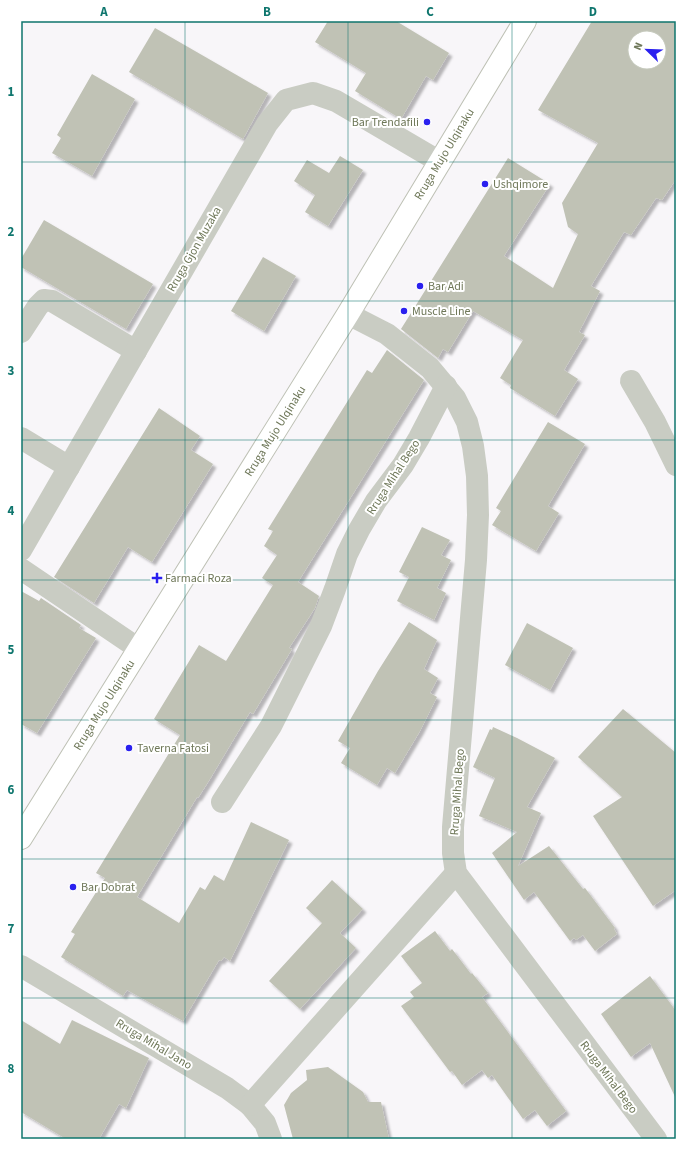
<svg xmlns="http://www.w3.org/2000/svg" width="697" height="1160" font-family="'Source Sans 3',sans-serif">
  <defs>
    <filter id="shadow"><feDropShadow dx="3.5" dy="3.5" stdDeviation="1" flood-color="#0004"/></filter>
  </defs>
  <rect width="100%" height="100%" fill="#f8f6f9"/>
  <!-- building -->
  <g fill="#c0c2b5" fill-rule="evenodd" filter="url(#shadow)">
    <path d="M328 21H396L449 53 433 80 426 76 401 119 355 91 366 73 315 42Z"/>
    <path d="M592 21H676V179L662 200 656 198 631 235 624 232 591 286 600 291 579 332 585 335 564 370 578 379 555 416 510 388 511 385 500 378 523 340 473 311 448 352 443 349 438 358 401 329 508 158 550 184 504 256 553 288 578 234 568 227 562 203 598 143 538 110ZM635 38H659V62H635Z"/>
    <path d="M155 28 268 93 243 139 129 72Z"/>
    <path d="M92 74 135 99 92 176 52 153 61 138 57 135Z"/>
    <path d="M340 156 363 170 328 226 305 212 315 195 294 181 307 160 329 173Z"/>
    <path d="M44 220 153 284 126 329 21 267V259Z"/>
    <path d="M263 257 296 276 264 331 231 311Z"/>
    <path d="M387 350 424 380 298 582 319 596 315 608 289 648 292 649 253 714 250 712 210 779 198 798 197 797 137 897 179 923 200 887 205 890 214 875 224 881 251 822 289 840 230 961 224 957 221 961 219 960 183 1021 127 990 123 996 61 957 75 934 71 932 105 878 96 873 180 735 154 719 199 645 226 661 273 585 262 578 277 555 264 546 273 531 268 529 367 370 372 373Z"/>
    <path d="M159 408 200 436 191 450 213 464 152 562 128 547 94 603 54 577Z"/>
    <path d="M548 422 585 444 548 506 559 513 536 551 492 525 501 511 496 508Z"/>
    <path d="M422 527 450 540 441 555 451 560 437 588 446 593 434 620 397 601 409 577 399 572Z"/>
    <path d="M21 591 39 601 41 598 81 625 79 628 96 638 37 733 21 724Z"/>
    <path d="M409 622 437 640 424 669 438 678 430 693 437 697 420 731 395 773 387 768 377 785 341 763 350 748 338 741 378 671Z"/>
    <path d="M527 623 573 648 550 690 505 665Z"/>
    <path d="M623 709 676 753V890L653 906 593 816 622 797 578 757Z"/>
    <path d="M493 727 517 738 555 758 527 807 541 813 518 866 549 846 583 889 585 888 615 928 614 929 617 934 595 951 583 935 576 940 574 938 570 941 534 892 524 900 492 853 517 832 479 816 495 778 473 767 490 729 492 730Z"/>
    <path d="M332 880 363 909 340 933 356 948 300 1009 269 981 322 923 306 908Z"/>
    <path d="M435 931 450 951 452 949 471 974 472 973 488 993 482 997 566 1111 547 1126 535 1110 523 1119 492 1075 488 1078 482 1070 462 1085 452 1071 450 1072 401 1006 414 997 410 992 422 983 401 956Z"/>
    <path d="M650 976 676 1011V1099L650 1043 631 1057 601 1014Z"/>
    <path d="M21 1020 60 1044 72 1020 149 1058 126 1108 119 1104 99 1139H66L21 1112Z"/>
    <path d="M328 1067 363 1092 368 1102H381L389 1139H293L284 1105 291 1093 307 1080 306 1070Z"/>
  </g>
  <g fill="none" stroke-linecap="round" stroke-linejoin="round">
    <!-- secondary casing -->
    <g stroke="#bec1b5" stroke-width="24">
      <path id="secondary" d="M21 838 348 314 525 21"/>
    </g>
    <!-- street -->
    <g stroke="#c9ccc3" stroke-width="22">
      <path d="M348 314 387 334 430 368 455 398 467 422 473 446 477 476 478 515 476 560 453 827V853L456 873 656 1139"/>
      <path d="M21 332 38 306 44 300 52 301 136 351"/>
      <path d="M631 381 655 422 676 465"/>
      <path d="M21 438 69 467"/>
      <path d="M21 550 267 124 286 100 313 93 336 101 440 162"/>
      <path d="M21 569 139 649"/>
      <path d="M222 802 271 726 321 626 335 589 347 554 359 530 376 501 403 465 419 438 446 386"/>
      <path d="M21 966 227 1088 250 1105 265 1123 271 1139"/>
      <path d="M250 1105 456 873"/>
    </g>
    <!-- secondary -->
    <use href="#secondary" stroke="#fff" stroke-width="22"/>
  </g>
  <!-- grid -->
  <path fill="none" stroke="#0f766e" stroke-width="1" stroke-opacity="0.55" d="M185 21V1139M348 21V1139M512 21V1139M21 162H676M21 301H676M21 440H676M21 580H676M21 720H676M21 859H676M21 998H676"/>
  <!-- markers -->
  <g fill="#2a20ef" stroke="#fff" stroke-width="1.5">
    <circle cx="427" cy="122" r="4"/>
    <circle cx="485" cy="184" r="4"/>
    <circle cx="420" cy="286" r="4"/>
    <circle cx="404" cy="311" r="4"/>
    <path d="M155 572h4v4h4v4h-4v4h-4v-4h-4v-4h4z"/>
    <circle cx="129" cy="748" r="4"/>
    <circle cx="73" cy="887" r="4"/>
  </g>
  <g text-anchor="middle" stroke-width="4" stroke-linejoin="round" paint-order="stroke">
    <!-- poi labels -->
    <g font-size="12" fill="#6e7758" stroke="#fff" text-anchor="start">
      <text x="419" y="126" text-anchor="end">Bar Trendafili</text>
      <text x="493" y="188">Ushqimore</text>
      <text x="428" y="290">Bar Adi</text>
      <text x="412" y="315">Muscle Line</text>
      <text x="165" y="582">Farmaci Roza</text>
      <text x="137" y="752">Taverna Fatosi</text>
      <text x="81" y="891">Bar Dobrat</text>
    </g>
    <!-- street labels -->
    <g font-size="12" fill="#6e7758" stroke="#fff">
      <text transform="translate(444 154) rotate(-59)" y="4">Rruga Mujo Ulqinaku</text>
      <text transform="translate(194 249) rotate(-60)" y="4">Rruga Gjon Muzaka</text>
      <text transform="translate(275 431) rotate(-58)" y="4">Rruga Mujo Ulqinaku</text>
      <text transform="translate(393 477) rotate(-57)" y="4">Rruga Mihal Bego</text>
      <text transform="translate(104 705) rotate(-58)" y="4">Rruga Mujo Ulqinaku</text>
      <text transform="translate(457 792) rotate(-86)" y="4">Rruga Mihal Bego</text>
      <text transform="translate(154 1044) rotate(31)" y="4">Rruga Mihal Jano</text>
      <text transform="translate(609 1077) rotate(53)" y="4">Rruga Mihal Bego</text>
    </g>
  </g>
  <!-- border -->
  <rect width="697" height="1160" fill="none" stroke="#ffffff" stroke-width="44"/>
  <!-- north arrow -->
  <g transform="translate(647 50) rotate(293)"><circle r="19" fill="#ffffff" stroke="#c5c9bc"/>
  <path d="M0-3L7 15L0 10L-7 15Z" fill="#2a20ef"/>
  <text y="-6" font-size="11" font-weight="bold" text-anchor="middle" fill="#6e7758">N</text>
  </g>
  <rect x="22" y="22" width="653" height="1116" fill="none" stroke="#0f766e" stroke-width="1.5"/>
  <g font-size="13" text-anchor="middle" font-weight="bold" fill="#0f766e">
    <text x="104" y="16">A</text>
    <text x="267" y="16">B</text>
    <text x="430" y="16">C</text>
    <text x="593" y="16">D</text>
    <text x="11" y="96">1</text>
    <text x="11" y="236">2</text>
    <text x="11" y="375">3</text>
    <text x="11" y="515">4</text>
    <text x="11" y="654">5</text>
    <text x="11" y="794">6</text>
    <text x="11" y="933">7</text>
    <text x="11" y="1073">8</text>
  </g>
</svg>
